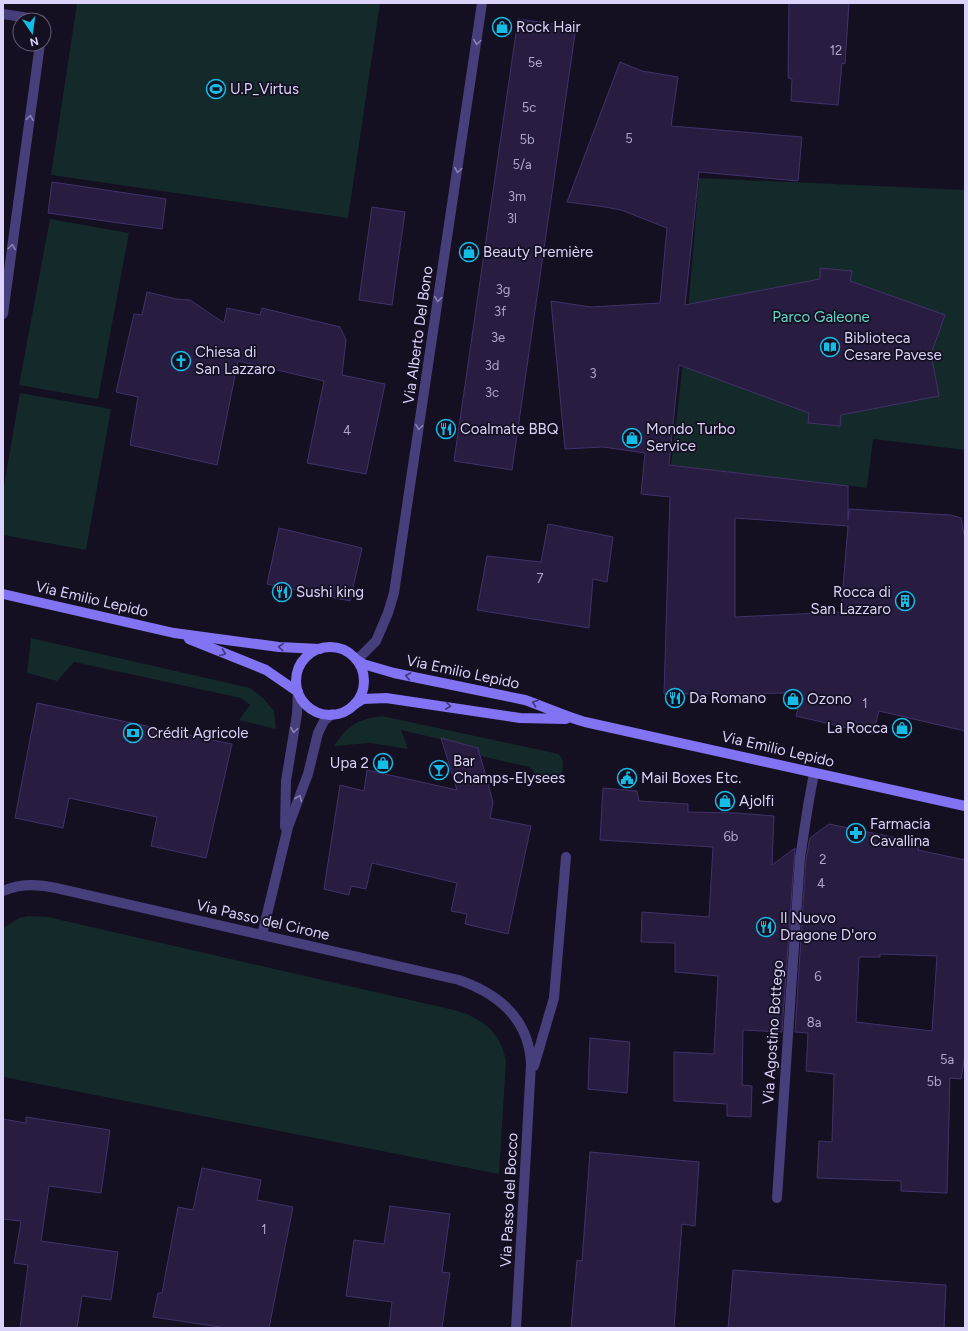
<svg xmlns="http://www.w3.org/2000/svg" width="968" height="1331" font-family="Figtree,sans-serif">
  <rect width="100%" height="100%" fill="#140f21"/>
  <!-- green -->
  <g fill="#13292a">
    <path d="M77 3H380L348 218 51 175Z"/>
    <path d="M699 178 965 190V450L873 439 867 488 671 465 686 336Z"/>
    <path d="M50 219 129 233 98 399 19 385Z"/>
    <path d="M20 393 111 409 86 550 3 535V491Z"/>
    <path d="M31 638 250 688 263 698 274 711 276 729 239 720 250 705 241 698 74 662 57 681 27 673Z"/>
    <path d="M382 716 559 754 563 761 562 778 556 780 538 776 529 767 481 756 478 748 401 730 408 749 370 743 334 746C349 724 356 720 382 716Z"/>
    <path d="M29 916 48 917 454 1010C482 1018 500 1031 506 1061L499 1174 3 1077V928L19 918Z"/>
  </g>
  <!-- building -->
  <g fill="#281d40" stroke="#42316a" fill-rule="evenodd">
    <path d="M789 3H849L845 64 842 63 838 105 791 101 792 79 788 78Z"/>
    <path d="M518 19 576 27 512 470 454 461Z"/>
    <path d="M620 62 642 71 678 77 671 126 802 137 798 181 699 172 685 305 820 279V268L852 271 850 281 945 315 931 354 939 396 841 415 840 426 808 423 809 413 679 365 669 465 848 486V520L849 509 951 515 961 518 965 540V731L879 711 873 734 796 716 802 693 664 694 670 497 641 494 645 453 603 447 565 449 551 301 591 307 660 303 667 228 621 210 605 207 567 202ZM735 518 848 526 841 612 735 617Z"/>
    <path d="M52 182 166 199 162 229 48 213Z"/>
    <path d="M372 207 405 212 392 305 359 300Z"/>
    <path d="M147 292 176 299 190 300 224 323 227 308 260 315 262 308 340 327 346 340 342 375 385 384 366 474 307 463 324 381 238 361 217 465 130 445 138 397 116 392 134 314 142 315Z"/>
    <path d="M548 524 613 537 607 582 593 579 589 628 477 610 487 556 541 562Z"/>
    <path d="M279 528 362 548 350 601 267 584Z"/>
    <path d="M37 703 232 744 206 858 151 846 157 817 69 798 63 828 15 818Z"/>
    <path d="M441 738 478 748 493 802 490 818 531 826 508 934 465 924 467 914 451 911 457 883 372 863 366 889 351 886 349 895 324 889 340 785 364 791 367 770 457 790Z"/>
    <path d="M603 788 637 791 639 801 688 804V812L738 813 774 816 772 865 795 848 782 1032 743 1030 742 1085 752 1086 751 1117 727 1116V1104L674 1101V1052L714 1054 718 976 675 972V943L641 942 642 912 709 917 713 847 600 840Z"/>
    <path d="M829 824 921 843 918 850 965 860V1055L961 1079 950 1078 947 1193 901 1191V1181L817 1178 819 1141 832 1142 834 1074 806 1071 808 1033 795 1032 806 859 810 838ZM880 954 937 956 932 1031 856 1022 859 957H880Z"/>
    <path d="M590 1038 630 1042 627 1093 588 1089Z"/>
    <path d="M26 1117 110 1130 101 1193 49 1186 41 1241 118 1252 111 1300 82 1296 77 1328H20L28 1265 14 1263 21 1221 3 1219V1119L26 1123Z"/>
    <path d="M590 1152 699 1162 695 1226 682 1224 674 1328H571L577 1260 582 1261Z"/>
    <path d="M202 1168 261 1180 257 1200 293 1207 269 1328H227L153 1317 158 1293H162L178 1207 193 1210Z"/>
    <path d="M390 1206 450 1214 442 1272 450 1273 442 1328H389L392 1302 346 1296 354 1240 384 1244Z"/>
    <path d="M733 1270 946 1285 944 1328H728Z"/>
  </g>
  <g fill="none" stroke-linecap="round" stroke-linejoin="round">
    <!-- street -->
    <g stroke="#473e7c" stroke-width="10">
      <path d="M3 14 41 20"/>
      <path d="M3 314 40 44"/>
      <path d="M357 660 376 641 388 613 394 593 482 3"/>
      <path d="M285 827 286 781 297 714 298 692"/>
      <path d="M3 891C21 883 38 884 56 888L459 980C499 994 529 1019 531 1064L516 1328"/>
      <path d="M262 935 288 827 308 774 318 733 324 721 332 714"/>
      <path d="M534 1066 554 998 566 857"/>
      <path d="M777 1198 800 858 808 806 814 773"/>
    </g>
    <!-- secondary -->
    <g stroke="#8273f3" stroke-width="10">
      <path d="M3 594 174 633 279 647 320 649"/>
      <path d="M189 639 266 670 298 692"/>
      <circle cx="330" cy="681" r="34"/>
      <path d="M357 660 363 664 394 673 525 700C545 707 564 716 585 722L965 806"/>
      <path d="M355 704 363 699 386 698 520 718 566 719"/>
    </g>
  </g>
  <!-- one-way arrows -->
  <defs><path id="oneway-chevron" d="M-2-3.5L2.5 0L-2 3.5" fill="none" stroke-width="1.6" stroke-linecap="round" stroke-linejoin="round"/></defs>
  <g stroke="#8a81b5">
    <use href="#oneway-chevron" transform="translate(477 42) rotate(98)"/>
    <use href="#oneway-chevron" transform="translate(30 118) rotate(-82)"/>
    <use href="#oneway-chevron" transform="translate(458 170) rotate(98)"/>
    <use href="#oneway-chevron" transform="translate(12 247) rotate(-82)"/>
    <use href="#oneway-chevron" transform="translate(438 299) rotate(98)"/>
    <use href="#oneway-chevron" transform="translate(419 427) rotate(98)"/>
    <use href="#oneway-chevron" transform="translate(294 730) rotate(98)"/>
    <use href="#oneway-chevron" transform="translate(299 798) rotate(-68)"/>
  </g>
  <g stroke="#403775">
    <use href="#oneway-chevron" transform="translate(281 647) rotate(-175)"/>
    <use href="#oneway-chevron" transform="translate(223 653) rotate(22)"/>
    <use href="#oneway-chevron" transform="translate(408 676) rotate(-169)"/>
    <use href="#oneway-chevron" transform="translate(535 703) rotate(-161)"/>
    <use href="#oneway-chevron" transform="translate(448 706) rotate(8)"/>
  </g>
  <!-- icons -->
  <defs>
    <g id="shop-ring" transform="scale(1)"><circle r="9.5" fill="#140f21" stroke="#14bde6" stroke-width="1.5"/><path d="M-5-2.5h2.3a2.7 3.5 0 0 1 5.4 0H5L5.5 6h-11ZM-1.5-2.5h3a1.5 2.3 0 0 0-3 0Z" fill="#14bde6"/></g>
    <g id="stadium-ring" transform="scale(1)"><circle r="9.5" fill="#140f21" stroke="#14bde6" stroke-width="1.5"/><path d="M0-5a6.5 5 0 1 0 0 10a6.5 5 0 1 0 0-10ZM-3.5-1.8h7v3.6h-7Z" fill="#14bde6"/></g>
    <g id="library-ring" transform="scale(1)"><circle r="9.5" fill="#140f21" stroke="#14bde6" stroke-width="1.5"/><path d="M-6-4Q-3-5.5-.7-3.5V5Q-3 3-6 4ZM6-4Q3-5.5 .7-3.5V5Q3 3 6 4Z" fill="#14bde6"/></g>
    <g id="church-ring" transform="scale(1)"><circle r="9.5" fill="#140f21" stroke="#14bde6" stroke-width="1.5"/><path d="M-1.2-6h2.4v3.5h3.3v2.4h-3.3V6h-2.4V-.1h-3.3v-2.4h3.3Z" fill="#14bde6"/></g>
    <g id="restaurant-ring" transform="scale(1)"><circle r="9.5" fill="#140f21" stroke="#14bde6" stroke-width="1.5"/><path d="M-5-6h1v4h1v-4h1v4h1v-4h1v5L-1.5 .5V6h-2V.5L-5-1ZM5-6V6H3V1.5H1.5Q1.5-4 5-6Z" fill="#14bde6"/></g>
    <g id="building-ring" transform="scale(1)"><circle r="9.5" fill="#140f21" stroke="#14bde6" stroke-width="1.5"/><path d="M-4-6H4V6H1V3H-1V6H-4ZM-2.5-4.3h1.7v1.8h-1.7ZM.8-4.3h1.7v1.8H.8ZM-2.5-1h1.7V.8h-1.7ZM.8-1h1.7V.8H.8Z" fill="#14bde6"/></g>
    <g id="bank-ring" transform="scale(1)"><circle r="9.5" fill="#140f21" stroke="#14bde6" stroke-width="1.5"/><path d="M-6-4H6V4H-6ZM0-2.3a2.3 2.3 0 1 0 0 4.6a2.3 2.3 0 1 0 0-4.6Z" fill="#14bde6"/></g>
    <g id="bar-ring" transform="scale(1)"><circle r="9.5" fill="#140f21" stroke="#14bde6" stroke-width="1.5"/><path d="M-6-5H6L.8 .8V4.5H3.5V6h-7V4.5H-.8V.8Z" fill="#14bde6"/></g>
    <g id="civic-ring" transform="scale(1)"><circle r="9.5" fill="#140f21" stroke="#14bde6" stroke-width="1.5"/><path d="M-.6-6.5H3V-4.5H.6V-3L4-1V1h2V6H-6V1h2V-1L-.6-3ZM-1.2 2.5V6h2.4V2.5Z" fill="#14bde6"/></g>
    <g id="pharmacy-ring" transform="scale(1)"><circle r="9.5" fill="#140f21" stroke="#14bde6" stroke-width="1.5"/><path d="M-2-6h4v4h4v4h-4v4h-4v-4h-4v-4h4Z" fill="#14bde6"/></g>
  </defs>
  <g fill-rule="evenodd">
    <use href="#shop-ring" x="502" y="27"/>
    <use href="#stadium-ring" x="216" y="89"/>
    <use href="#shop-ring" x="469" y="252"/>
    <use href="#library-ring" x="830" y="347"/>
    <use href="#church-ring" x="181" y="361"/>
    <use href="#restaurant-ring" x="446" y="429"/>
    <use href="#shop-ring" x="632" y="438"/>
    <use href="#restaurant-ring" x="282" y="592"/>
    <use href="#building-ring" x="905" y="601"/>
    <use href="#restaurant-ring" x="675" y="698"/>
    <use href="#shop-ring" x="793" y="699"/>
    <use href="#shop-ring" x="902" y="728"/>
    <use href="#bank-ring" x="133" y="733"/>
    <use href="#shop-ring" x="383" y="763"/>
    <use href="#bar-ring" x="439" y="770"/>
    <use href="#civic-ring" x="627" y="778"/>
    <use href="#shop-ring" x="725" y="801"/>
    <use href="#pharmacy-ring" x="856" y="833"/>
    <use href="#restaurant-ring" x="766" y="927"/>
  </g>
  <g text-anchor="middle" stroke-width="3.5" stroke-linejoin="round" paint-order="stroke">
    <!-- number labels -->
    <g font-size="13" fill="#afa6cc">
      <text x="836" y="55">12</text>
      <text x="535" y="67">5e</text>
      <text x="529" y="112">5c</text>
      <text x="629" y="143">5</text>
      <text x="527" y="144">5b</text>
      <text x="522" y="169">5/a</text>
      <text x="517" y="201">3m</text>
      <text x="512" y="223">3l</text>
      <text x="503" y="294">3g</text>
      <text x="500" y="316">3f</text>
      <text x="498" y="342">3e</text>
      <text x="492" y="370">3d</text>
      <text x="593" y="378">3</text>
      <text x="492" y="397">3c</text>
      <text x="347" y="435">4</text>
      <text x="540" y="583">7</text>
      <text x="865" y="708">1</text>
      <text x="731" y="841">6b</text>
      <text x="823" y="864">2</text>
      <text x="821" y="888">4</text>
      <text x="818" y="981">6</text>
      <text x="814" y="1027">8a</text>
      <text x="947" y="1064">5a</text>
      <text x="934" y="1086">5b</text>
      <text x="264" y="1234">1</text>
    </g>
    <!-- poi labels -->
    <g font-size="15" fill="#dcd3fb" stroke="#140f21" text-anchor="start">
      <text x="516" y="32">Rock Hair</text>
      <text x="230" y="94">U.P_Virtus</text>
      <text x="483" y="257">Beauty Première</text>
      <text x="844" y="343">Biblioteca<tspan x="844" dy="17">Cesare Pavese</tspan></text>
      <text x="195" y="357">Chiesa di<tspan x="195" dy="17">San Lazzaro</tspan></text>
      <text x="460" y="434">Coalmate BBQ</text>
      <text x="646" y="434">Mondo Turbo<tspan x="646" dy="17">Service</tspan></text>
      <text x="296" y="597">Sushi king</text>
      <text x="891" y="597" text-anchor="end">Rocca di<tspan x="891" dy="17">San Lazzaro</tspan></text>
      <text x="689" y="703">Da Romano</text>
      <text x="807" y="704">Ozono</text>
      <text x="888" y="733" text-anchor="end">La Rocca</text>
      <text x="147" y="738">Crédit Agricole</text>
      <text x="453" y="766">Bar<tspan x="453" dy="17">Champs-Elysees</tspan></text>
      <text x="369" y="768" text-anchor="end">Upa 2</text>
      <text x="641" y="783">Mail Boxes Etc.</text>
      <text x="739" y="806">Ajolfi</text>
      <text x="870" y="829">Farmacia<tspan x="870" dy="17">Cavallina</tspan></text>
      <text x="780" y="923">Il Nuovo<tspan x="780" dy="17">Dragone D'oro</tspan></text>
    </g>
    <!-- park labels -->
    <g font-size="15" fill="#66d5c4" stroke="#140f21">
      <text x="821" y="322">Parco Galeone</text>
    </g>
    <!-- street labels -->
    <g font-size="15" fill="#dcd3fb" stroke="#140f21">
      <text transform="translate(418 335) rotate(-82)" y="5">Via Alberto Del Bono</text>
      <text transform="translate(92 599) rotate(13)" y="5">Via Emilio Lepido</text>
      <text transform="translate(463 672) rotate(12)" y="5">Via Emilio Lepido</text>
      <text transform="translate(778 749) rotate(13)" y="5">Via Emilio Lepido</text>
      <text transform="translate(263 920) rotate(13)" y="5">Via Passo del Cirone</text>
      <text transform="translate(773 1032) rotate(-86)" y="5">Via Agostino Bottego</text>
      <text transform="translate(509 1200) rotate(-87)" y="5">Via Passo del Bocco</text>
    </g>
  </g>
  <!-- border -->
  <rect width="968" height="1331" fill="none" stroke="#dcd3fb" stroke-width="8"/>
  <!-- north arrow -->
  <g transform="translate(32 32) rotate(167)"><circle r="19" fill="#140f21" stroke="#645d78"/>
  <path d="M0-3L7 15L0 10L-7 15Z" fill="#14bde6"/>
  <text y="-6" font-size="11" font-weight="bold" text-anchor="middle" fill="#dcd3fb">N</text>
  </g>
</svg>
